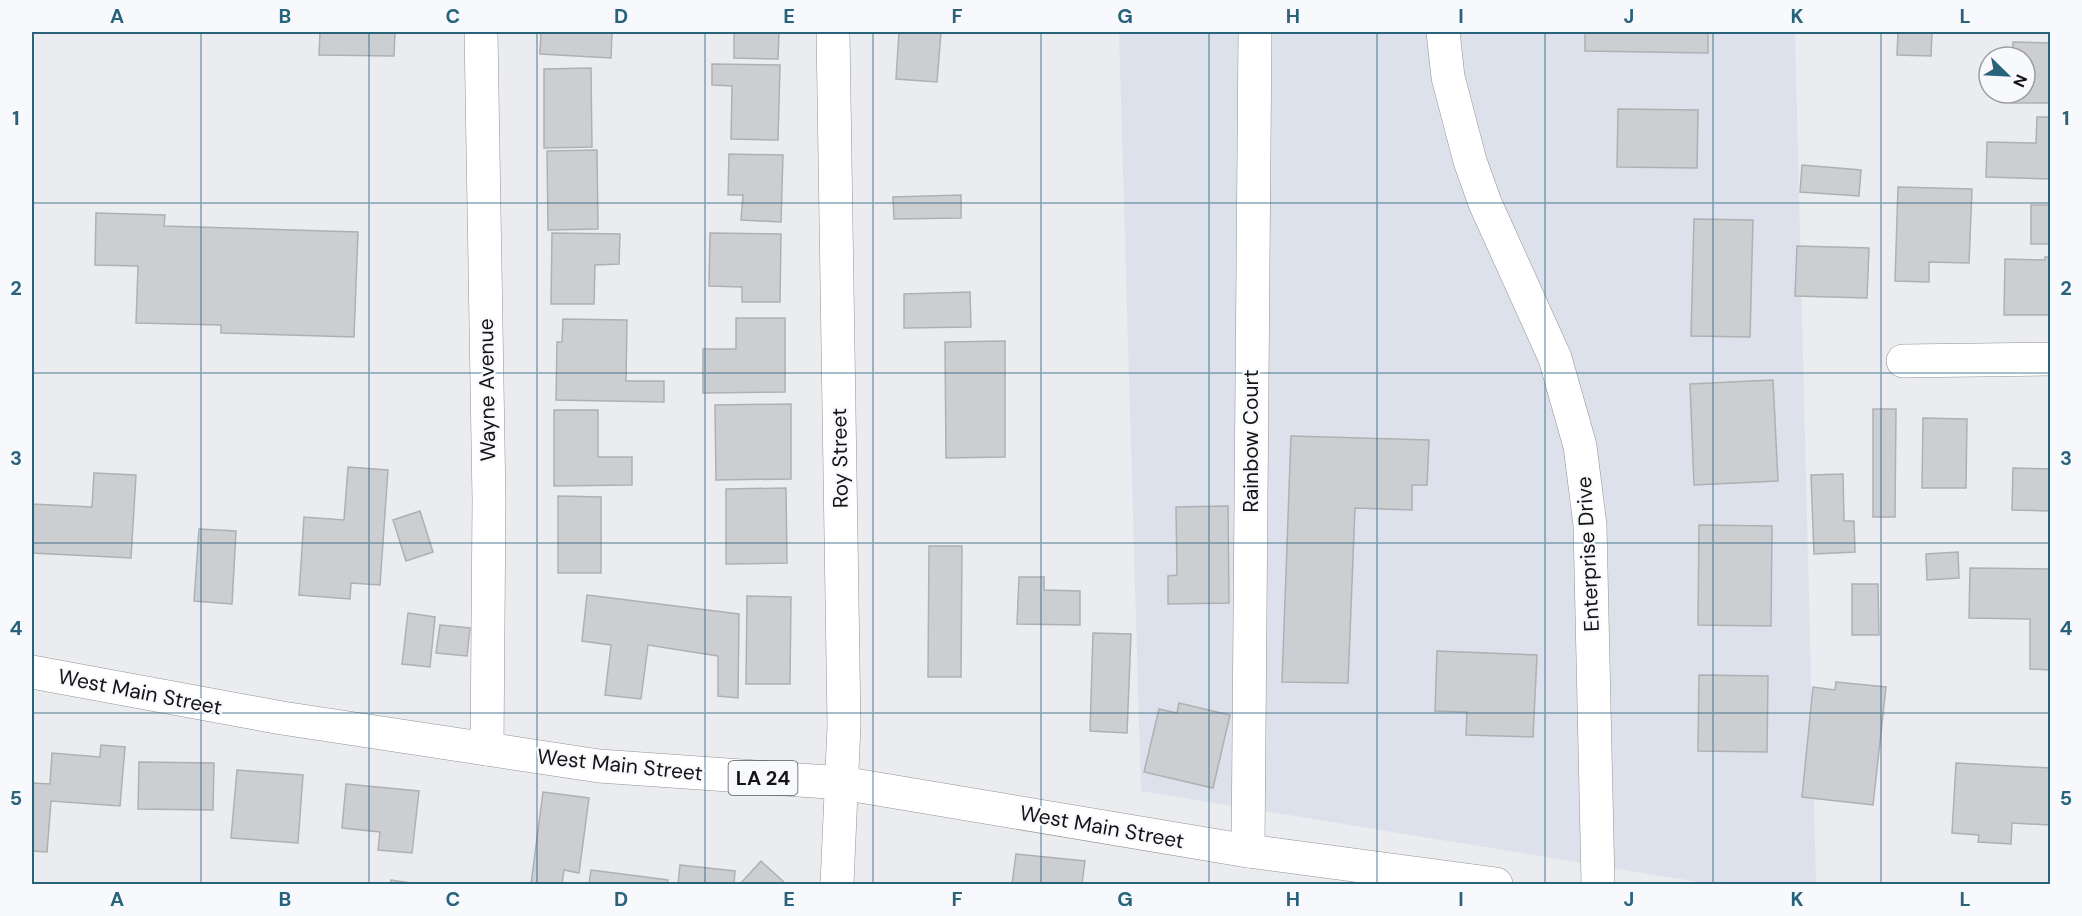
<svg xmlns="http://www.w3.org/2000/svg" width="2082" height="916" font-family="'DM Sans',sans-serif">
  <rect width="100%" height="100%" fill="#eaecef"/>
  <!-- built -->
  <path fill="#dde1eb" d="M1119 32H1795L1816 884H1711L1141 791Z"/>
  <!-- building -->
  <g fill="#cdced1" stroke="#aeb0b2" stroke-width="1.5">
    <path d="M320 32H395L394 56 319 55Z"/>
    <path d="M541 32H612L611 58 540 54Z"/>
    <path d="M734 32H779L778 59 734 58Z"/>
    <path d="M899 32H941L937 82 896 79Z"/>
    <path d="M1585 32H1708V53L1585 51Z"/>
    <path d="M1898 32H1932L1931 56 1897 55Z"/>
    <path d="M2013 42 2050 43V103H2011V93H2025V57H2012Z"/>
    <path d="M712 64 780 65 778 140 731 139 732 86 712 85Z"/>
    <path d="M591 68 592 147 544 148V69Z"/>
    <path d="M1618 109 1698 110 1697 168 1617 167Z"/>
    <path d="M2037 117H2050V179L1986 177 1987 142 2036 143Z"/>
    <path d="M597 150 598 229 548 230 547 151Z"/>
    <path d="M729 154 783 155 781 222 741 220 743 195H728Z"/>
    <path d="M1802 165 1861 170 1859 196 1800 192Z"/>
    <path d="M1898 187 1972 189 1969 263 1929 262V282L1895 281Z"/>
    <path d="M961 195V218L894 219 893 197Z"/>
    <rect x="2031" y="205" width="19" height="39"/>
    <path d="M96 213 165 215 164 226 358 232 354 337 221 333V325L136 323 138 266 95 265Z"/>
    <path d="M1694 219 1753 220 1750 337 1691 336Z"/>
    <path d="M552 233 620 234 619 264 595 265 594 304H551Z"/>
    <path d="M710 233 781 234 780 302H742V287L709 286Z"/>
    <path d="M1797 246 1869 248 1867 298 1795 296Z"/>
    <path d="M2045 257H2050V315H2004L2005 259 2045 260Z"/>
    <path d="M970 292 971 327 904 328V294Z"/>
    <path d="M736 318H785V392L703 393V349H736Z"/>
    <path d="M563 319 627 320 626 381H664V402L556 400 557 342H562Z"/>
    <path d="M1005 341V457L946 458 945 342Z"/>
    <path d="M1773 380 1778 481 1694 485 1690 384Z"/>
    <path d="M791 404V479L716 480 715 405Z"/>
    <path d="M1873 409H1896L1895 517H1873Z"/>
    <path d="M554 410H598V457H632V485L554 486Z"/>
    <path d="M1923 418 1967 419 1966 488H1922Z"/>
    <path d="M1291 436 1429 440 1427 485H1412V510L1355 508 1348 683 1282 682Z"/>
    <path d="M348 467 388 470 380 585 351 583 350 599 299 595 304 517 344 520Z"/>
    <path d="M2013 468 2050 469V536V511L2012 510Z"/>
    <path d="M94 473 136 475 131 558 32 553V504L92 507Z"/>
    <path d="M1843 474 1844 521H1854L1855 552 1814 554 1811 475Z"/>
    <path d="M786 488 787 563 726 564V489Z"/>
    <path d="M558 496 601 497V573H558Z"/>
    <path d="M1228 506 1229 603 1168 604V576L1177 575 1176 507Z"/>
    <path d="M420 511 433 552 406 561 393 520Z"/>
    <path d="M1699 525 1772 526 1771 626 1698 625Z"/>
    <path d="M199 529 236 531 232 604 194 601Z"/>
    <path d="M929 546H962L961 677H928Z"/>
    <path d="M1958 552 1959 578 1927 580 1926 554Z"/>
    <path d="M1970 568 2050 569V670L2030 669V619L1969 618Z"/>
    <path d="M1019 577H1044V590L1080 591V625L1017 624Z"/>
    <path d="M1852 584H1878L1879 635H1852Z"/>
    <path d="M587 595 739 614 738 698 718 696V656L648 645 641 699 605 695 611 645 582 641Z"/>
    <path d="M747 596 791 597 790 684H746Z"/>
    <path d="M408 613 435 617 430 667 402 664Z"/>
    <path d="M440 625 470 628 467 656 436 653Z"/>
    <path d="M1093 633 1131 634 1127 733 1090 731Z"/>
    <path d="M1437 651 1537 655 1533 737 1466 735 1467 712 1435 711Z"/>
    <path d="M1699 675 1768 676 1767 752 1698 751Z"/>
    <path d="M1836 682 1886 687 1873 805 1802 797 1813 687 1835 690Z"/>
    <path d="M1179 703 1230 715 1213 788 1144 772 1159 709 1177 713Z"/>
    <path d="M101 745 125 747 120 806 51 801 47 852 32 851V783L50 784 52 753 100 757Z"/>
    <path d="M139 762 214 763 213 810 138 809Z"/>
    <path d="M1956 763 2050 768V825L2012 823 2011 844 1978 842 1979 835 1952 833Z"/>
    <path d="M237 770 303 775 298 843 231 838Z"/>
    <path d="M346 784 419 791 412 853 378 850 380 832 342 828Z"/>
    <path d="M543 792 589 798 579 873 564 870 562 884H531Z"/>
    <path d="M1016 854 1085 861 1082 884H1012Z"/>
    <path d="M761 861 786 884H740Z"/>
    <path d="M680 865 735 871 734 884H678Z"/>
    <path d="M591 870 668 880 667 884H589Z"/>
    <path d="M391 880 418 884H390Z"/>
  </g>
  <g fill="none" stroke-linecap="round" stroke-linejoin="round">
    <!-- minor casing -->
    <g stroke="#929396" stroke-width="34">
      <g id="minor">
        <path d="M481 32 489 501 487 749"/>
        <path d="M833 32 844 725 837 884"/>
        <path d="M1443 32 1448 77 1470 161 1485 203 1555 358 1580 446 1590 525 1598 884"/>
        <path d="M1903 361 2050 359"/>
        <path d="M1248 851 1255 32"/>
      </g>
    </g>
    <!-- major casing -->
    <g stroke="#929396" stroke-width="34">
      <path id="major" d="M32 672 282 718 599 766 842 783 1248 851 1496 884"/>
    </g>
    <!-- minor -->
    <use href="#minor" stroke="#fff" stroke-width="33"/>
    <!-- major -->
    <use href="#major" stroke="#fff" stroke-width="33"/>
  </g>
  <!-- grid -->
  <path fill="none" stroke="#28627b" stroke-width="1.5" stroke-opacity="0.55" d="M201 32V884M369 32V884M537 32V884M705 32V884M873 32V884M1041 32V884M1209 32V884M1377 32V884M1545 32V884M1713 32V884M1881 32V884M32 203H2050M32 373H2050M32 543H2050M32 713H2050"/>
  <g text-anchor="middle" stroke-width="4.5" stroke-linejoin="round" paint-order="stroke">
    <!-- shield labels -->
    <rect fill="#f8f9fc" stroke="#58595a" stroke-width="1.5" x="728.5" y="761" width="69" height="34" rx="4.5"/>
    <g font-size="20" font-weight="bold" fill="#141415">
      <text x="763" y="785">LA 24</text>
    </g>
    <!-- street labels -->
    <g font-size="21" fill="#141415" stroke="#f8f9fc">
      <text transform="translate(487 390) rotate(-91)" y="7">Wayne Avenue</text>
      <text transform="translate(1251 441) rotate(-90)" y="7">Rainbow Court</text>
      <text transform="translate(840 458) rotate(-91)" y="7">Roy Street</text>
      <text transform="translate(1588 554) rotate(-93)" y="7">Enterprise Drive</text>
      <text transform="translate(140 692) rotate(11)" y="7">West Main Street</text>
      <text transform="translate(620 765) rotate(6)" y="7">West Main Street</text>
      <text transform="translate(1102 827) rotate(10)" y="7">West Main Street</text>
    </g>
  </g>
  <!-- border -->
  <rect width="2082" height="916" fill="none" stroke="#f8f9fc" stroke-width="66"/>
  <!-- north arrow -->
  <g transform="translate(2007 75) rotate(114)"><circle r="28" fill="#f8f9fc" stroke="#9d9da0" stroke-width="1.5"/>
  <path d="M0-4.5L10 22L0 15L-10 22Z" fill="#28627b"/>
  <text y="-9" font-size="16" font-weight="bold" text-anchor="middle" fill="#141415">N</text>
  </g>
  <rect x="33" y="33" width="2016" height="850" fill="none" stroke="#28627b" stroke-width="2"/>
  <g font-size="20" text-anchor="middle" font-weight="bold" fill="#28627b">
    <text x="117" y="23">A</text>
    <text x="285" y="23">B</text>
    <text x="453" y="23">C</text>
    <text x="621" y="23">D</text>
    <text x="789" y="23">E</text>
    <text x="957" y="23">F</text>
    <text x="1125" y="23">G</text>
    <text x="1293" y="23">H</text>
    <text x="1461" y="23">I</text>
    <text x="1629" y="23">J</text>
    <text x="1797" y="23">K</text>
    <text x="1965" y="23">L</text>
    <text x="16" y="125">1</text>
    <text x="2066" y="125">1</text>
    <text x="16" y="295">2</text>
    <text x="2066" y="295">2</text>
    <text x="16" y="465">3</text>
    <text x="2066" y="465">3</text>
    <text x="16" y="635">4</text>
    <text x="2066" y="635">4</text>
    <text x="16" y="805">5</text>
    <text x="2066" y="805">5</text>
    <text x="117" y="906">A</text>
    <text x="285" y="906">B</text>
    <text x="453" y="906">C</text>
    <text x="621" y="906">D</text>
    <text x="789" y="906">E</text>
    <text x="957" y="906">F</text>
    <text x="1125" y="906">G</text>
    <text x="1293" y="906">H</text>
    <text x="1461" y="906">I</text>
    <text x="1629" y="906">J</text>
    <text x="1797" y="906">K</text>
    <text x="1965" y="906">L</text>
  </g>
</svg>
